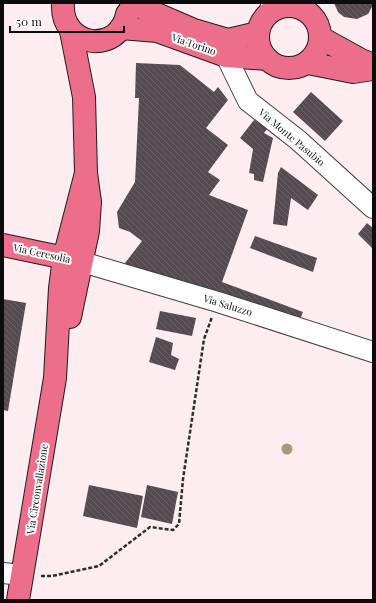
<svg xmlns="http://www.w3.org/2000/svg" width="376" height="603" font-family="'Playfair Display',serif">
  <defs>
    <pattern id="building-back-hatch" width="6" height="6" patternUnits="userSpaceOnUse"><rect width="6" height="6" fill="#544a50"/><path d="M-1 5l2 2M0 0l6 6M5-1l2 2" fill="none" stroke="#686064"/></pattern>
  </defs>
  <rect width="100%" height="100%" fill="#fdedf0"/>
  <!-- building -->
  <g fill="url(#building-back-hatch)">
    <path d="M334 3H373V5L368 14 357 19 344 17 338 12Z"/>
    <path d="M136 63 180 65 214 92 218 87 228 100 206 128 228 145 208 172 220 180 209 195 248 210 222 282 303 312 299 322 122 267 142 241 130 232 119 228 117 212 135 182 139 98H135Z"/>
    <path d="M311 92 343 121 325 141 293 112Z"/>
    <path d="M254 120 267 129 264 133 273 138 263 182 254 180V174L249 173 253 149 240 138Z"/>
    <path d="M281 167 318 195 308 210 291 198 287 226 273 224 278 173Z"/>
    <path d="M367 223 373 228V249L358 234Z"/>
    <path d="M255 236 317 258 313 272 250 248Z"/>
    <path d="M3 299 26 303 8 411 3 410Z"/>
    <path d="M160 311 196 318 192 336 156 329Z"/>
    <path d="M156 337 173 343 171 355 179 359 175 370 149 362Z"/>
    <path d="M89 485 143 496 137 528 83 516Z"/>
    <path d="M147 485 178 492 172 524 141 517Z"/>
  </g>
  <g fill="none" stroke-linecap="round" stroke-linejoin="round">
    <!-- minor casing -->
    <g stroke="#3f3f3f" stroke-width="22">
      <g id="minor">
        <path d="M299 3 302 9"/>
        <path d="M270 12 271 3"/>
        <path d="M226 56 248 101 298 140 373 208"/>
        <path d="M82 262 218 302 373 352"/>
        <path d="M3 573 22 575"/>
      </g>
    </g>
    <!-- major casing -->
    <g stroke="#1d1d1d" stroke-width="24">
      <g id="major">
        <path d="M63 3C60 48 119 55 127 14"/>
        <path d="M131 3 194 30 228 40 258 33"/>
        <circle cx="289" cy="37" r="31"/>
        <path d="M121 28 157 31 226 56 267 59"/>
        <path d="M321 38 361 60 373 65"/>
        <path d="M308 63 353 72 373 69"/>
        <path d="M3 245 79 261"/>
        <path d="M70 317 88 231 90 202 86 173 84 97 71 31"/>
        <path d="M18 600 55 378 60 288 64 258 86 173"/>
      </g>
    </g>
    <!-- path -->
    <g stroke="#2e2e2e" stroke-width="2.5" stroke-dasharray="4 2" stroke-linecap="butt">
      <path d="M275 75 289 77H296"/>
      <path d="M41 576H52L99 566 150 527 173 530 179 524 183 479 204 339 212 317"/>
    </g>
    <!-- minor -->
    <use href="#minor" stroke="#fff" stroke-width="20"/>
    <!-- major -->
    <use href="#major" stroke="#ec6e8a" stroke-width="22"/>
  </g>
  <!-- trees -->
  <circle fill="#a5987f" cx="287" cy="449" r="5.5"/>
  <g text-anchor="middle" stroke-width="4" stroke-linejoin="round" paint-order="stroke">
    <!-- street labels -->
    <g font-size="10" fill="#0c0c0c" stroke="#fff">
      <text transform="translate(194 44) rotate(19)" y="4">Via Torino</text>
      <text transform="translate(292 137) rotate(40)" y="4">Via Monte Pasubio</text>
      <text transform="translate(42 253) rotate(12)" y="4">Via Ceresolia</text>
      <text transform="translate(228 305) rotate(17)" y="4">Via Saluzzo</text>
      <text transform="translate(37 489) rotate(-81)" y="4">Via Circonvallazione</text>
    </g>
  </g>
  <!-- border -->
  <rect width="376" height="603" fill="none" stroke="#0c0c0c" stroke-width="8"/>
  <!-- scale -->
  <path d="M10 26v6h114v-6" fill="none" stroke="#0c0c0c" stroke-width="2"/>
  <text x="16" y="26" font-size="12" fill="#0c0c0c" stroke="#ffffff" stroke-width="3" paint-order="stroke">50 m</text>
</svg>
